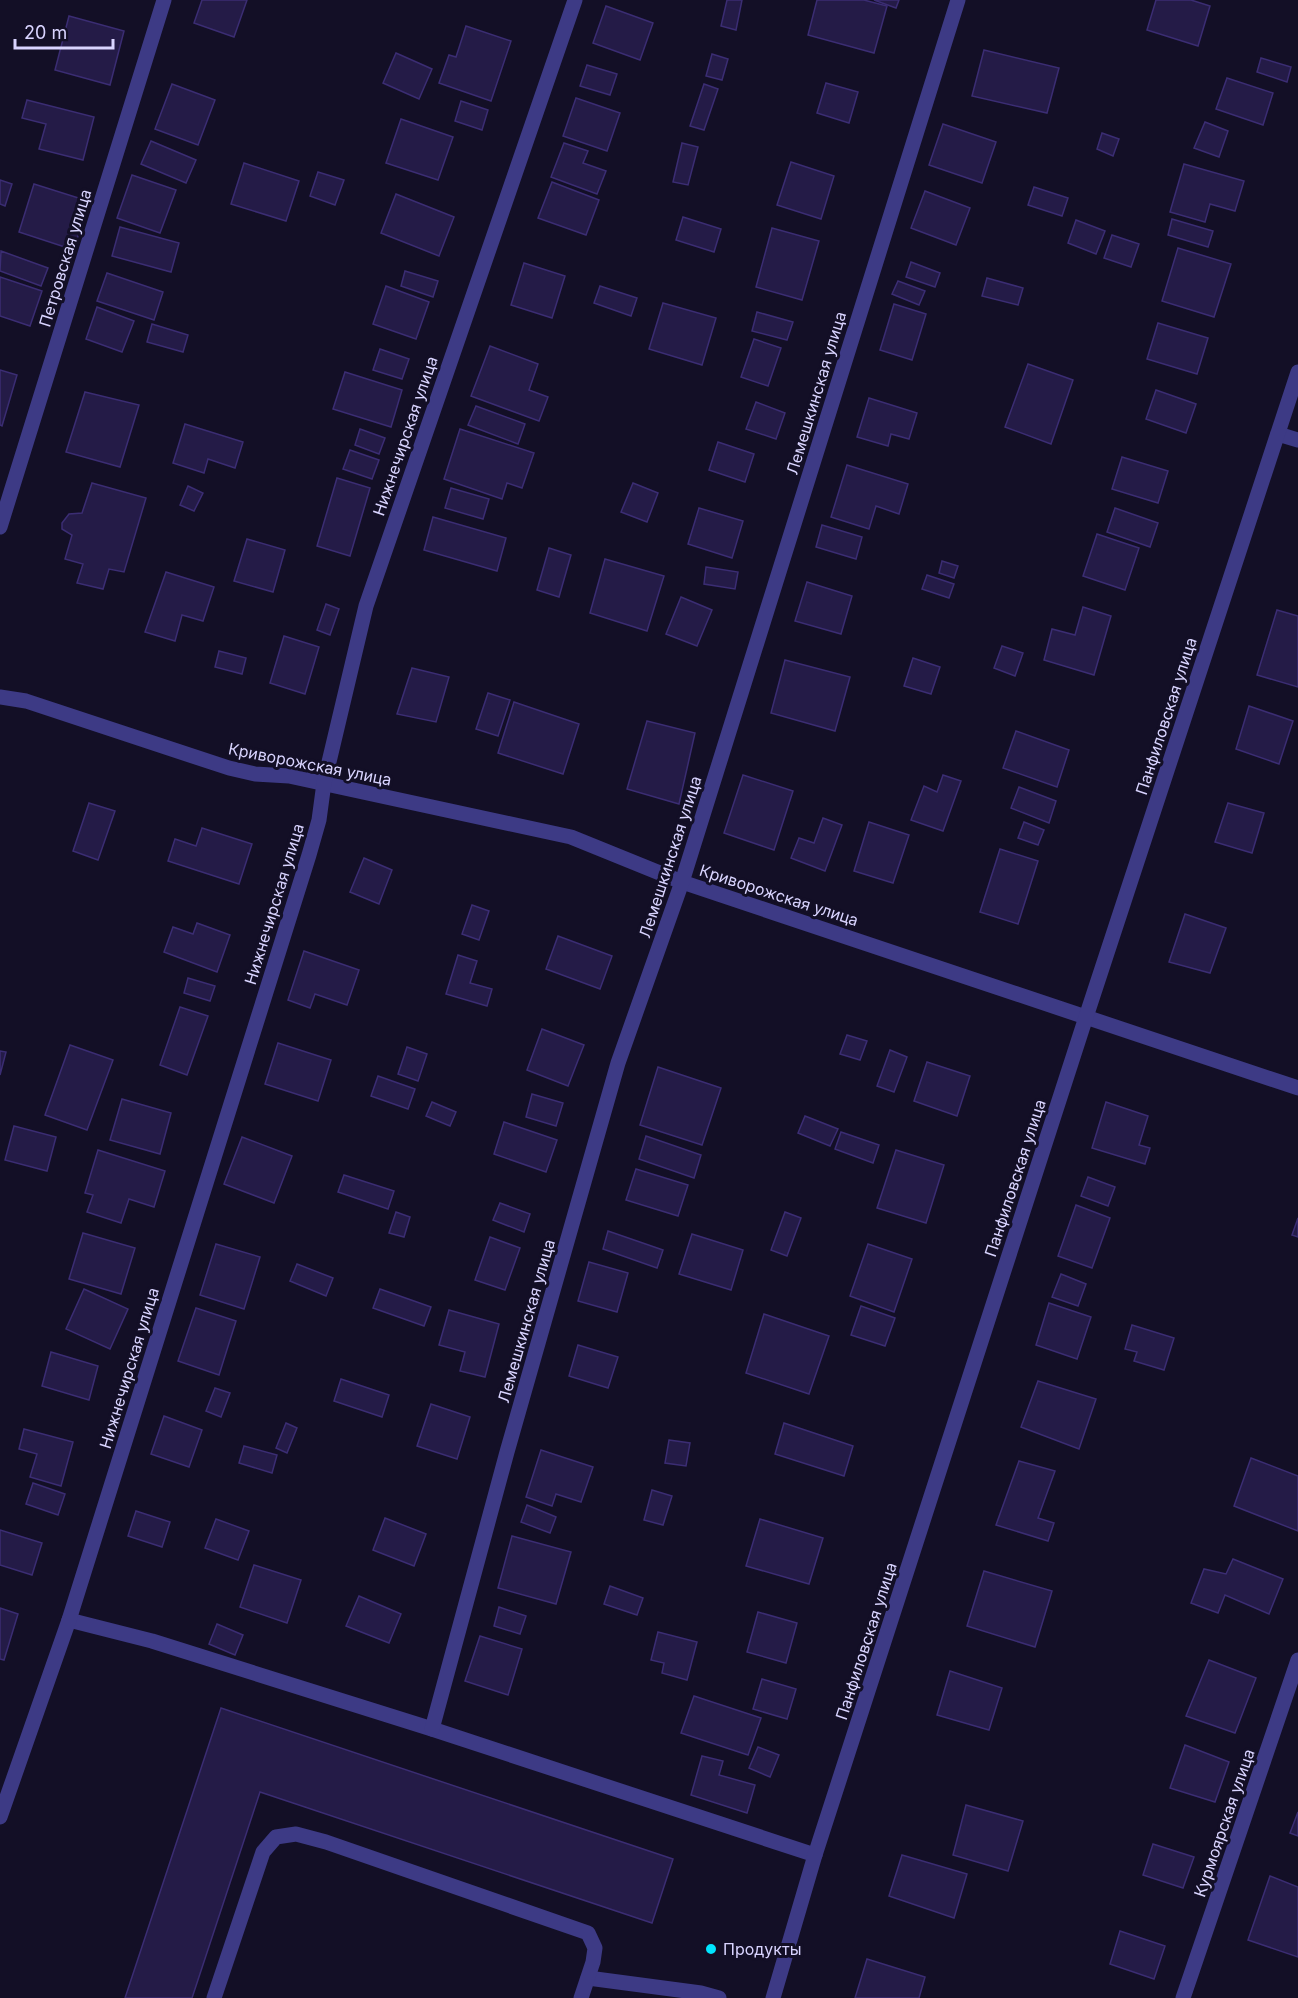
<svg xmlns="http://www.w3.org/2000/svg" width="1298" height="1998" font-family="Inter,sans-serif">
  <rect width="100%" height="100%" fill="#130f26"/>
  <!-- building -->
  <g fill="#241b47" stroke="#3b2d73" stroke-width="1.5">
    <path d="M202 0H247L234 37 194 23Z"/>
    <path d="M727 0H742L736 30 721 26Z"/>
    <path d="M817 0H864L887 6 874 53 808 35Z"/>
    <path d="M874 0H899L896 8Z"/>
    <path d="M1156 0H1191L1210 6 1198 46 1147 30Z"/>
    <path d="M606 6 653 23 640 60 593 43Z"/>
    <path d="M69 16 124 31 110 85 55 70Z"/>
    <path d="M466 26 511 41 491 101 439 83 449 55 456 57Z"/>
    <path d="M984 50 1059 68 1047 113 972 96Z"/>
    <path d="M396 53 432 69 419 99 383 83Z"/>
    <path d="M712 54 728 59 722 80 706 76Z"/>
    <path d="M1261 58 1291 67 1287 82 1257 72Z"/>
    <path d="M587 65 617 74 610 95 580 86Z"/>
    <path d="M1227 78 1273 93 1263 125 1216 109Z"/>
    <path d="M826 83 858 92 849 123 817 113Z"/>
    <path d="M172 84 215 100 198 145 155 129Z"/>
    <path d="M704 84 718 89 704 130 690 126Z"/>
    <path d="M576 98 620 113 607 151 563 136Z"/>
    <path d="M27 100 94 117 83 160 39 149 46 124 22 118Z"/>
    <path d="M461 101 488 110 482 130 455 121Z"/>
    <path d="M401 119 453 137 438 180 386 163Z"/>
    <path d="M1205 122 1228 131 1219 157 1194 148Z"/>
    <path d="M943 124 996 142 982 183 929 165Z"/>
    <path d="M1102 133 1119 139 1113 156 1097 149Z"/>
    <path d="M151 141 196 160 186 183 141 164Z"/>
    <path d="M564 143 588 151 583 163 606 171 597 194 551 177Z"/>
    <path d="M682 143 698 147 688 185 673 182Z"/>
    <path d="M791 162 834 176 821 219 777 205Z"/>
    <path d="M244 163 299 181 286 221 231 204Z"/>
    <path d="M1184 164 1244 181 1235 211 1210 204 1205 222 1170 212Z"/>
    <path d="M318 172 344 180 335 205 310 196Z"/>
    <path d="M132 175 176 190 160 233 117 218Z"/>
    <path d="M0 180 12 184 5 206 0 204Z"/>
    <path d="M552 182 599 200 586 235 538 218Z"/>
    <path d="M34 184 88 201 74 250 19 232Z"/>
    <path d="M1034 187 1068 198 1062 216 1028 205Z"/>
    <path d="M925 191 970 208 956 245 911 228Z"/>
    <path d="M396 194 454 217 439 256 381 233Z"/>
    <path d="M683 217 721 229 714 252 676 240Z"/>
    <path d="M1172 219 1213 231 1208 247 1168 235Z"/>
    <path d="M1076 220 1105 231 1096 254 1068 243Z"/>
    <path d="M120 227 179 243 171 272 112 256Z"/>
    <path d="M772 228 819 241 802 300 756 287Z"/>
    <path d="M1112 235 1139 244 1131 267 1104 258Z"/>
    <path d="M1178 248 1231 264 1214 317 1162 301Z"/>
    <path d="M1 251 48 268 41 286 0 271Z"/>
    <path d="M911 262 940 273 935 287 906 277Z"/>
    <path d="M524 263 565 276 552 318 511 305Z"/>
    <path d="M405 271 438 281 433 297 401 286Z"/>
    <path d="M107 273 163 292 154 320 97 301Z"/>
    <path d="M0 277 42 291 30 326 0 316Z"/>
    <path d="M987 278 1023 288 1018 305 982 296Z"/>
    <path d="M898 281 925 291 919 305 892 294Z"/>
    <path d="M386 286 429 302 416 339 373 324Z"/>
    <path d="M600 286 637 298 631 316 594 303Z"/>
    <path d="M663 303 716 318 702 365 649 349Z"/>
    <path d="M894 304 926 314 912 360 880 350Z"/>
    <path d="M97 307 134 321 122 352 86 339Z"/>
    <path d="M757 312 793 322 787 340 752 331Z"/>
    <path d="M1158 323 1208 338 1197 374 1147 359Z"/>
    <path d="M152 324 188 335 183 352 147 342Z"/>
    <path d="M754 339 781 348 768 386 741 377Z"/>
    <path d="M490 346 538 364 529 390 548 397 539 421 471 396Z"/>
    <path d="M380 349 409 359 402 379 373 370Z"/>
    <path d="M1028 364 1073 380 1051 444 1005 427Z"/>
    <path d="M0 370 17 375 2 426 0 425Z"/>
    <path d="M345 372 402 390 391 427 333 409Z"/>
    <path d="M1156 390 1196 404 1186 433 1146 419Z"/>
    <path d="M85 392 139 405 120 467 66 452Z"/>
    <path d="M869 398 917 413 909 439 891 434 888 446 857 437Z"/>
    <path d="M756 402 785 413 776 439 746 429Z"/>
    <path d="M476 406 525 424 518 444 468 425Z"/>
    <path d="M185 424 243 442 235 468 208 459 204 473 173 463Z"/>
    <path d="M360 429 385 438 379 454 355 445Z"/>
    <path d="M460 429 534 453 522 488 507 483 502 499 444 479Z"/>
    <path d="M718 442 754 454 745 482 709 470Z"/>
    <path d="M350 450 379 460 372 479 343 469Z"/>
    <path d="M1122 457 1168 471 1158 503 1112 489Z"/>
    <path d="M847 465 908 484 899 514 876 506 869 529 831 517Z"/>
    <path d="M337 478 370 488 350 556 317 546Z"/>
    <path d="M92 483 146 498 124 572 109 569 103 589 77 583 83 564 65 559 72 535 62 529V523L69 514 82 513Z"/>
    <path d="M633 483 658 493 647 522 621 512Z"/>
    <path d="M188 486 203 493 194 511 180 505Z"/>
    <path d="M451 488 489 499 483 519 445 508Z"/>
    <path d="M699 508 743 521 732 558 688 544Z"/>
    <path d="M1115 508 1158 523 1150 547 1107 532Z"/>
    <path d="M433 517 506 538 497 571 424 550Z"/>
    <path d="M822 525 862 537 856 559 816 547Z"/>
    <path d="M1097 534 1139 548 1125 590 1083 576Z"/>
    <path d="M247 539 285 550 273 592 234 581Z"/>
    <path d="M549 548 571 555 559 597 537 590Z"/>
    <path d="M605 559 664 576 647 631 590 613Z"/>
    <path d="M942 561 958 566 954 578 939 573Z"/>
    <path d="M706 567 738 572 735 589 704 584Z"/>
    <path d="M166 572 214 587 203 621 182 615 175 641 145 632Z"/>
    <path d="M927 575 954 584 949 598 922 589Z"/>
    <path d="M807 582 852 596 841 634 795 621Z"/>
    <path d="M681 597 712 610 697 646 666 634Z"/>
    <path d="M326 604 339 609 330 635 317 630Z"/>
    <path d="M1083 607 1111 616 1094 675 1044 660 1052 629 1075 635Z"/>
    <path d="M1277 610 1298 616V687L1257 675Z"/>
    <path d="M284 636 319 647 305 694 270 683Z"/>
    <path d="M1002 646 1023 653 1015 676 994 668Z"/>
    <path d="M219 651 246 658 242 674 215 667Z"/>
    <path d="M913 658 940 667 931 694 904 686Z"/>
    <path d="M785 660 850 677 835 731 771 713Z"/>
    <path d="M412 668 449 677 436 722 397 714Z"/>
    <path d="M488 693 510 700 498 736 476 729Z"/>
    <path d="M514 702 579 724 563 774 498 753Z"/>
    <path d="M1249 706 1293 721 1279 764 1236 749Z"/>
    <path d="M647 721 695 733 679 804 627 789Z"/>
    <path d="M1016 731 1069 750 1057 787 1003 768Z"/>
    <path d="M743 775 793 791 774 850 724 833Z"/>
    <path d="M943 775 961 781 943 831 911 820 924 786 937 792Z"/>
    <path d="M1019 787 1056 801 1049 823 1011 808Z"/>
    <path d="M89 803 115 811 98 860 73 851Z"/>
    <path d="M1228 803 1264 813 1252 853 1215 842Z"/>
    <path d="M823 818 842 825 825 871 791 858 799 838 814 843Z"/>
    <path d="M869 822 909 835 893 883 854 871Z"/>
    <path d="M1024 822 1044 830 1038 845 1018 838Z"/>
    <path d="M202 828 252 844 239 884 168 861 175 839 196 846Z"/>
    <path d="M1000 849 1038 861 1018 924 980 912Z"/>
    <path d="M364 858 392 870 379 904 350 892Z"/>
    <path d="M472 905 489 911 479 940 462 934Z"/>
    <path d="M1185 914 1226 928 1210 973 1169 962Z"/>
    <path d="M197 923 230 935 217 972 164 952 173 927 193 934Z"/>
    <path d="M558 936 612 956 600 989 546 969Z"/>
    <path d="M304 951 359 970 347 1005 315 994 310 1008 288 1000Z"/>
    <path d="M458 955 477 961 470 983 492 989 487 1006 446 994Z"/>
    <path d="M188 978 215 986 210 1001 184 993Z"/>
    <path d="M180 1007 208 1016 187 1075 160 1065Z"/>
    <path d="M542 1029 584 1045 568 1086 527 1070Z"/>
    <path d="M847 1035 867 1041 860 1060 840 1054Z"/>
    <path d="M278 1043 331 1060 318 1101 265 1084Z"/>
    <path d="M70 1045 113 1060 87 1130 45 1115Z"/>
    <path d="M407 1047 427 1054 418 1081 398 1074Z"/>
    <path d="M890 1050 907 1057 894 1092 877 1086Z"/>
    <path d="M0 1051 6 1052 0 1075Z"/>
    <path d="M927 1062 970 1076 957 1116 914 1101Z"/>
    <path d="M658 1067 721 1088 702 1145 640 1125Z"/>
    <path d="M378 1076 415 1089 408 1109 371 1096Z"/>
    <path d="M532 1094 563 1103 556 1126 526 1117Z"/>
    <path d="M122 1099 171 1113 160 1154 110 1140Z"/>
    <path d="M432 1102 456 1112 450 1126 426 1116Z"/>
    <path d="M1106 1102 1148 1116 1139 1145 1150 1148 1145 1164 1092 1148Z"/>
    <path d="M805 1116 838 1129 830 1146 798 1133Z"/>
    <path d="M504 1122 557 1140 546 1172 494 1154Z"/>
    <path d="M14 1126 56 1137 47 1171 5 1160Z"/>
    <path d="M841 1132 879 1145 873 1163 835 1149Z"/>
    <path d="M646 1136 701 1155 694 1178 639 1159Z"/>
    <path d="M242 1137 292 1156 274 1203 224 1184Z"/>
    <path d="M98 1150 165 1171 154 1207 129 1199 121 1223 87 1212 93 1195 85 1193Z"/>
    <path d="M896 1150 944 1165 926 1223 877 1208Z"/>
    <path d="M636 1169 688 1185 678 1216 626 1200Z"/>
    <path d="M344 1175 394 1191 388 1209 338 1192Z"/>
    <path d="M1088 1177 1115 1187 1108 1206 1081 1196Z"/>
    <path d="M500 1203 530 1214 524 1232 493 1220Z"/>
    <path d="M1076 1205 1110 1218 1092 1268 1058 1256Z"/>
    <path d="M396 1212 410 1217 404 1237 389 1233Z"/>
    <path d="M785 1212 801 1218 787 1256 771 1250Z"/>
    <path d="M1298 1218V1237L1292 1235Z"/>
    <path d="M608 1231 663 1250 657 1268 603 1249Z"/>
    <path d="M83 1233 135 1248 121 1294 69 1279Z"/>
    <path d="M692 1234 743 1250 731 1290 679 1274Z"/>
    <path d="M490 1237 520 1248 505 1290 475 1280Z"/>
    <path d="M216 1244 260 1257 244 1309 200 1295Z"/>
    <path d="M868 1244 912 1259 894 1312 850 1296Z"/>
    <path d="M589 1262 628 1273 617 1312 578 1301Z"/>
    <path d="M297 1264 333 1278 326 1296 290 1281Z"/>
    <path d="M1061 1274 1086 1284 1078 1306 1052 1297Z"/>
    <path d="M84 1289 128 1309 110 1349 66 1329Z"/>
    <path d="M380 1289 431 1307 424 1326 373 1308Z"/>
    <path d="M1049 1303 1091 1317 1077 1359 1036 1345Z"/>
    <path d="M861 1306 895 1318 885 1346 851 1335Z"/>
    <path d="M196 1308 236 1321 219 1375 178 1361Z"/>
    <path d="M449 1310 499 1324 485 1377 460 1371 465 1352 439 1345Z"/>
    <path d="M764 1314 829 1336 809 1394 746 1373Z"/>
    <path d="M1132 1325 1174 1338 1164 1370 1134 1361 1137 1352 1125 1349Z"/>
    <path d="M578 1345 618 1357 608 1388 569 1376Z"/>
    <path d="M51 1352 98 1366 89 1400 42 1386Z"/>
    <path d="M341 1379 389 1395 382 1417 334 1401Z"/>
    <path d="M1038 1381 1096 1399 1079 1449 1021 1427Z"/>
    <path d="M215 1388 230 1393 221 1417 206 1411Z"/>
    <path d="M431 1404 470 1417 457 1459 417 1446Z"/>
    <path d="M164 1416 202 1430 189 1467 151 1454Z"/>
    <path d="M286 1423 297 1428 287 1453 276 1448Z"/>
    <path d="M784 1423 853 1446 844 1476 775 1454Z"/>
    <path d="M24 1429 73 1442 61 1486 30 1477 37 1454 19 1449Z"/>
    <path d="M669 1440 690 1443 686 1466 665 1463Z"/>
    <path d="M244 1446 277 1455 272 1473 239 1463Z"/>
    <path d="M541 1450 593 1467 581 1502 556 1494 552 1506 526 1497Z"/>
    <path d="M1251 1458 1298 1476V1531L1234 1506Z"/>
    <path d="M1019 1461 1055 1471 1038 1518 1054 1523 1048 1541 996 1525Z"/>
    <path d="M33 1483 65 1494 58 1515 26 1504Z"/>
    <path d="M652 1490 672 1496 663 1525 644 1520Z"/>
    <path d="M527 1505 556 1517 550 1533 521 1522Z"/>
    <path d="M136 1511 170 1522 162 1547 128 1536Z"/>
    <path d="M385 1518 426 1534 414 1566 373 1550Z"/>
    <path d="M216 1519 249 1531 238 1560 205 1548Z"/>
    <path d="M760 1519 823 1538 809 1584 746 1566Z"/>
    <path d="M0 1530 42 1543 32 1575 0 1565Z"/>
    <path d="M512 1536 571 1552 556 1604 498 1588Z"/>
    <path d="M1233 1559 1283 1579 1269 1614 1225 1595 1218 1613 1191 1603 1204 1569 1226 1574Z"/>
    <path d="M254 1565 301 1580 287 1623 240 1607Z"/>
    <path d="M984 1571 1052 1591 1035 1647 967 1626Z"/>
    <path d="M610 1586 643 1598 637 1615 604 1604Z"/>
    <path d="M359 1596 401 1614 389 1643 346 1626Z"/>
    <path d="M499 1607 526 1616 520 1634 494 1626Z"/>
    <path d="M0 1608 18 1614 4 1660 0 1659Z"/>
    <path d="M758 1612 797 1623 786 1663 747 1652Z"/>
    <path d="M217 1624 243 1635 235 1655 209 1644Z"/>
    <path d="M658 1632 697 1642 687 1680 662 1673 664 1663 651 1660Z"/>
    <path d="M480 1636 522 1649 508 1695 465 1681Z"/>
    <path d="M1209 1660 1256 1678 1235 1733 1186 1716Z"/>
    <path d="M950 1671 1002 1688 989 1730 937 1715Z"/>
    <path d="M762 1679 796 1689 787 1719 753 1709Z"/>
    <path d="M694 1696 761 1718 748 1755 681 1733Z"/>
    <path d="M221 1708 673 1859 652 1923 260 1792 192 1998H125Z"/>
    <path d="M1185 1745 1229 1762 1215 1802 1170 1788Z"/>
    <path d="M758 1747 779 1755 770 1777 749 1768Z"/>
    <path d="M702 1756 723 1761 719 1775 755 1785 747 1813 691 1795Z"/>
    <path d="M966 1805 1023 1821 1008 1871 953 1855Z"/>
    <path d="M1298 1812V1836L1290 1833Z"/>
    <path d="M1153 1844 1194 1857 1183 1888 1143 1875Z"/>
    <path d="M902 1855 967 1874 954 1918 889 1896Z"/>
    <path d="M1270 1876 1298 1887V1957L1248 1940Z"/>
    <path d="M1120 1931 1165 1946 1154 1979 1110 1964Z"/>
    <path d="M867 1959 925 1977 919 1998H855Z"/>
  </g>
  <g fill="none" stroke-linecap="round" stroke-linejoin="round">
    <!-- service -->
    <g stroke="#3d3a85" stroke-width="15">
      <path d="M588 1978 701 1993 719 1998"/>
      <path d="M214 1998 263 1852 276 1837 296 1834 326 1842 588 1933 595 1948 593 1962 581 1998"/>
    </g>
    <!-- minor -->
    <g stroke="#3d3a85" stroke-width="15">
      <path d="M1278 434 1298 440"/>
      <path d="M0 527 164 0"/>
      <path d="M0 697 26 701 229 768 255 774 289 776 571 837 682 882 1298 1088"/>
      <path d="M69 1620 152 1641 432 1729 815 1855"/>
      <path d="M432 1729 507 1452 618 1063 682 882 958 0"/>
      <path d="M0 1817 69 1620 309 855 319 820 324 783 366 606 575 0"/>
      <path d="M773 1998 815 1855 1086 1017 1298 372"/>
      <path d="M1183 1998 1298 1660"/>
    </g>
  </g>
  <!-- markers -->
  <circle fill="#00e5ff" stroke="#130f26" stroke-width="2" cx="711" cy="1949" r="6"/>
  <g text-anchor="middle" stroke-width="6" stroke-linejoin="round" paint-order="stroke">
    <!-- street labels -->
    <g font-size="16" fill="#d9d4ff" stroke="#130f26">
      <text transform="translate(65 258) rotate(-73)" y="6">Петровская улица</text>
      <text transform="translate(816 393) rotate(-73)" y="6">Лемешкинская улица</text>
      <text transform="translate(405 436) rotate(-71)" y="6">Нижнечирская улица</text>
      <text transform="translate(1166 716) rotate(-72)" y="6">Панфиловская улица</text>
      <text transform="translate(310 764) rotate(11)" y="6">Криворожская улица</text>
      <text transform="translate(670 857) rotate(-72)" y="6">Лемешкинская улица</text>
      <text transform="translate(779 895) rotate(18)" y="6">Криворожская улица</text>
      <text transform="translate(274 904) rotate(-73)" y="6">Нижнечирская улица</text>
      <text transform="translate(1015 1178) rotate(-72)" y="6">Панфиловская улица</text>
      <text transform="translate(526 1321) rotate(-74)" y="6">Лемешкинская улица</text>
      <text transform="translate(129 1368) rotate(-73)" y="6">Нижнечирская улица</text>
      <text transform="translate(866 1641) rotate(-72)" y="6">Панфиловская улица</text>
      <text transform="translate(1224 1823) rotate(-71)" y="6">Курмоярская улица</text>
    </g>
    <!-- poi labels -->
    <g font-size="16" fill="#d9d4ff" stroke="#130f26" text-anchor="start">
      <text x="723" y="1955">Продукты</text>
    </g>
  </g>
  <!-- scale -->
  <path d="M15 39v9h98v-9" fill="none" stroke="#d9d4ff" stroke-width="3"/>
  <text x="24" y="39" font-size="18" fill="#d9d4ff" stroke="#130f26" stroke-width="4.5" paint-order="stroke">20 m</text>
</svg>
